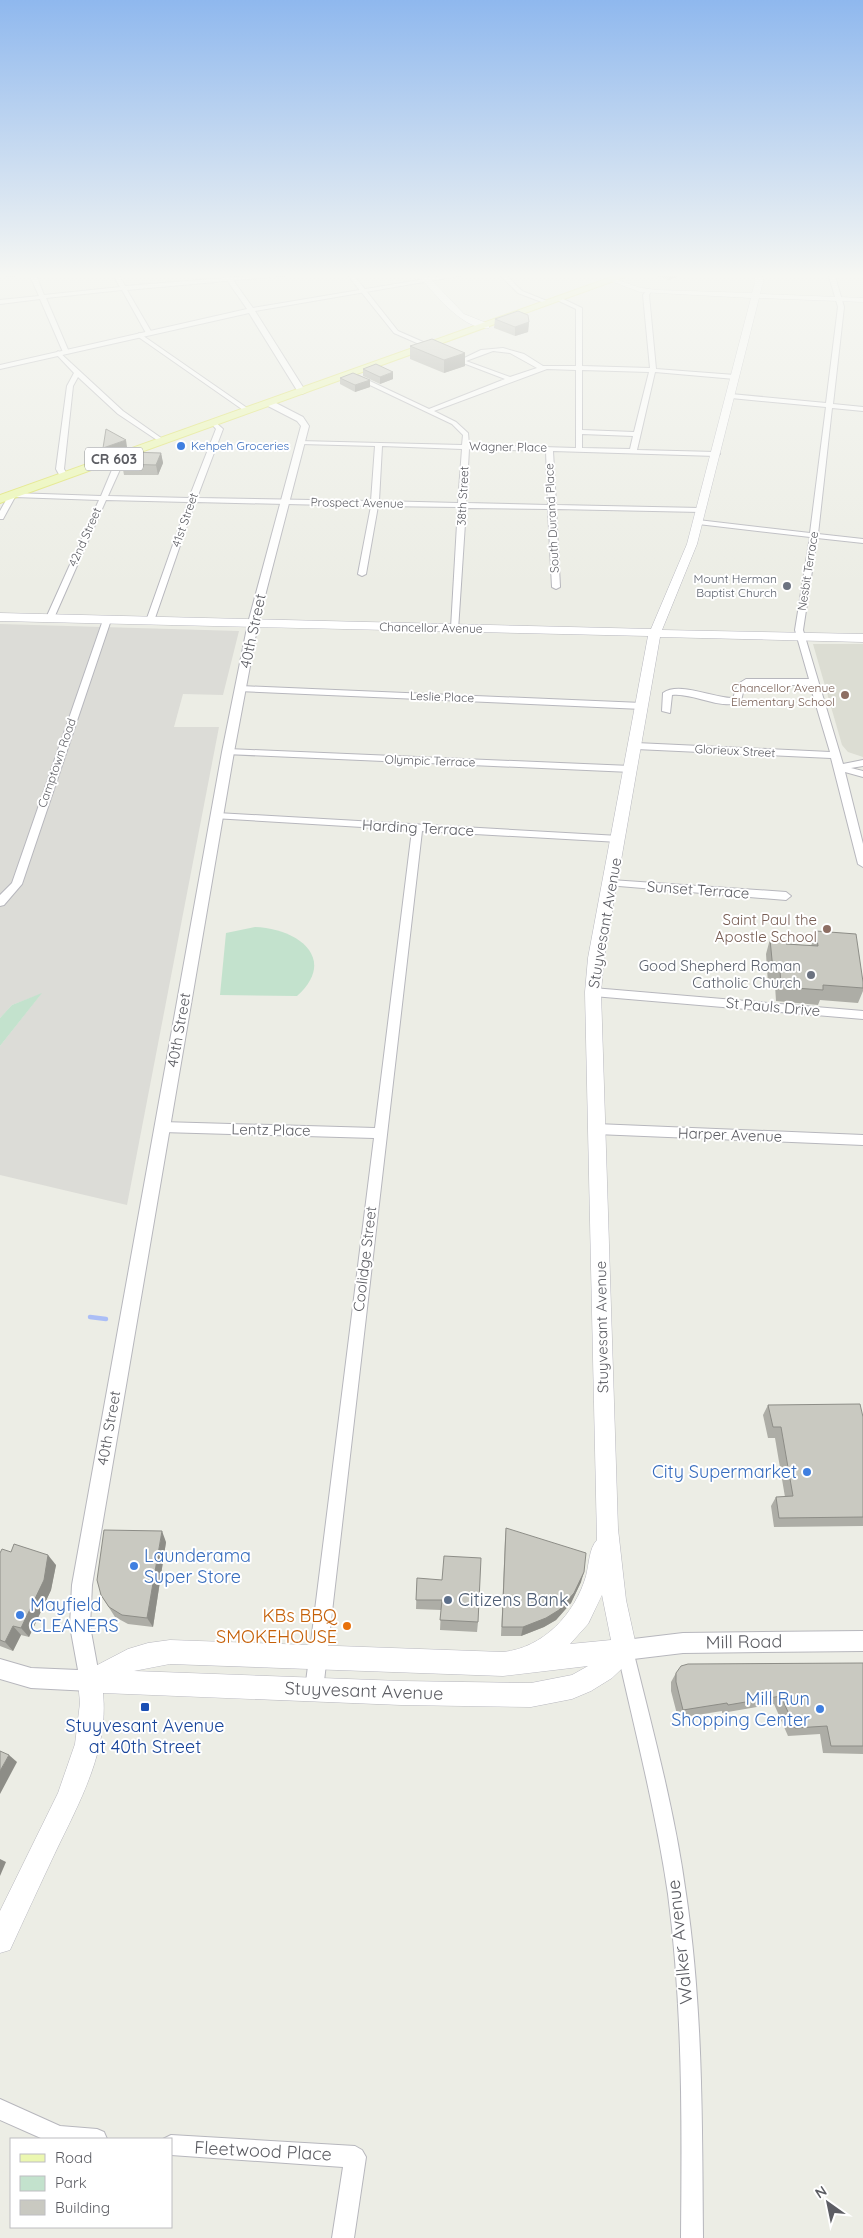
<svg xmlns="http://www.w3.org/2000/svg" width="863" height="2238" font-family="Quicksand,sans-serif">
  <rect width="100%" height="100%" fill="#ecede5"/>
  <!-- industrial -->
  <path fill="#dcdcd7" d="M0 624 239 631 223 695 183 694 174 727H219L127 1205 0 1175V1046L41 994 12 1005 0 1018Z"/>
  <!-- education -->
  <path fill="#dcddd3" d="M813 644H863V757L848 752 842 745Z"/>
  <!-- green -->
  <g fill="#c3e2cd">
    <path d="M255 927C296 928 339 958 297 996L220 995 226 933Z"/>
    <path d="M42 993 0 1046V1018L12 1005Z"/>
  </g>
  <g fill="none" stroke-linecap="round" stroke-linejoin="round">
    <!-- stream -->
    <path stroke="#abbef6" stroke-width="4.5" d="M90 1317 106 1319"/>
    <!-- minor casing -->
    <g stroke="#b7b7bd" stroke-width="2">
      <g id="minor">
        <path d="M0 273H35L44 295 120 287 112 273H118L125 286 289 273H313L127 290 152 333 149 335 146 333 122 290 46 298 69 352 66 354 63 352 40 299 0 304V300L39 296 29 274 0 277Z"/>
        <path d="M346 273H352L398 331 430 345V347H426L394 333Z"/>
        <path d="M498 273H504L522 291 552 303 547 304 518 293Z"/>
        <path d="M828 273H834L844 307 833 404 863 407V411L832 408 818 534 863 539V543L817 538 803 630 843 764 863 760V766L851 768 863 771V777L845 772 863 844V867L858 864 831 758 636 749 631 746 636 743 830 752 810 685H748L744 688 741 701C726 712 691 692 672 695L670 713 662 711 663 693C679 681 713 698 733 698L738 684 746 679H809L795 630 810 537 698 524 694 522 698 520 810 533 826 407 731 398 728 396 731 394 826 403 838 307Z"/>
        <path d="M648 289 651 291 649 295 656 369 735 375 738 377 735 379 655 372 637 450 716 452 720 454 716 456 553 451 556 505 701 508 705 510 701 512 556 509 560 587 556 589 552 587 548 509 466 508 458 630 451 628 458 507 378 506 366 574 362 576 358 574 371 506 195 502 154 621 150 624 146 621 188 502 106 500 54 618 50 621 46 618 99 500 15 497 3 519H0V511L10 493H13L101 496 114 465 109 459 113 457 122 465 108 496 189 498 216 429 211 423 214 421 223 429 197 498 371 501 375 446 301 444 299 443V441L462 445 463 435 452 424 353 377V375H357L429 409 505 379 458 361 481 350 503 348 524 354 543 366H576V309L557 300 559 297 582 308V366L650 368 643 295ZM493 351 510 353 537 368 510 377 466 361ZM547 369 576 370V448L469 445 468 433 456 422 434 411ZM582 370 649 372 634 432 582 430ZM582 434 633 436 630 449 582 448ZM382 446 462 449 458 503 379 501ZM469 449 546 451 548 505 466 503Z"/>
        <path d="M139 333 250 410V412H246L137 336Z"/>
        <path d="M58 351 123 411 164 440V442H160L118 414 78 377 73 386 64 469 68 476 61 478 56 469 67 386 74 373 56 354Z"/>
        <path d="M107 617 111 620 22 884 4 905 0 906V895L12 883 103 620Z"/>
        <path d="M241 686 642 703 647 706 642 709 238 691 237 689Z"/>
        <path d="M228 749 631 766 636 769 631 772 225 754 223 752Z"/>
        <path d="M217 813 619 836 624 839 619 842 422 831 323 1690 320 1696 314 1699 308 1696 305 1690 374 1138 162 1132 158 1130 156 1127 158 1124 162 1122 375 1128 412 830 213 818V814Z"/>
        <path d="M611 880 786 892 791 896 786 900 607 885V881Z"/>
        <path d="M593 988 863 1011V1019L593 996 587 992Z"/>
        <path d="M596 1124 863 1135V1145L596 1134 592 1132 590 1129 592 1126Z"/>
        <path d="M625 1642 631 1644 633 1650C653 1731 675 1812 686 1894 703 2008 702 2123 703 2238H681C682 2123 683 2008 668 1894 656 1812 635 1731 617 1650L619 1644Z"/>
        <path d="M0 2099 60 2126 97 2129 104 2132 107 2139H43L0 2120Z"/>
        <path d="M171 2135 355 2146 362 2150 366 2157 354 2238H332L343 2167 171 2155V2139H163Z"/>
      </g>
    </g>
    <!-- tertiary casing -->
    <g stroke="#b7b7bd" stroke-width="2">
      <g id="tertiary">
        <path d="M222 273H228L253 308 461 273H476L255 311 306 392 302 394 298 392 249 313 0 369V365L247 309Z"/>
        <path d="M266 401H272L303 417 309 426 258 623 234 752 92 1585 90 1626 100 1681 97 1688 90 1691 31 1688 0 1679V1659L31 1668 78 1670 70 1626 72 1585 222 752 248 623 301 426 297 421 266 405Z"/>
        <path d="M863 1631V1651L683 1653 625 1660 618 1657 615 1650 618 1643 625 1640 683 1633Z"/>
      </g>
    </g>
    <!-- secondary casing -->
    <g stroke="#b8b8bf" stroke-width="1">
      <g id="secondary">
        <path d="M417 273H425L464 314 489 324V328C463 331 432 291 417 273Z"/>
        <path d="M754 273H762L763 282 760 294 863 298V302L759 298 697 544 662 630 863 634V642L660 637 604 958 601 992 618 1529 626 1600 637 1650 633 1658 612 1678 591 1691 572 1699 531 1707 401 1705 103 1693C109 1750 79 1803 55 1853 40 1885 25 1917 10 1950L0 1953V1911L58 1793 75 1744 80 1703 78 1681 82 1673 128 1649 148 1643 170 1640 503 1652C543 1648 575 1614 586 1576 589 1565 589 1548 597 1540L585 992 588 958 648 636 0 621V613L651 629 687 544 751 298 640 292 608 280 612 278 641 288 657 290 752 293 755 282ZM602 1595 611 1640 570 1644 588 1624ZM170 1664 503 1676 588 1666 572 1675 531 1683 401 1681 134 1671Z"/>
      </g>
    </g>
    <!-- primary casing -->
    <g stroke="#dee368" stroke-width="2">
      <path id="primary" d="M623 273H636L0 503V495Z"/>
    </g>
    <!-- minor -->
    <use href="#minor" fill="#fff" fill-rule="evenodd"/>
    <!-- tertiary -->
    <use href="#tertiary" fill="#fff" fill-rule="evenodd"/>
    <!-- secondary -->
    <use href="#secondary" fill="#fff" fill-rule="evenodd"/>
    <!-- primary -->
    <use href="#primary" fill="#ebf7b0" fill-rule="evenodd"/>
  </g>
  <!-- wall -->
  <g fill="#adada6">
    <path d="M649 273H686L669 280Z"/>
    <path d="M495 319 529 322 528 332 515 336 494 328Z"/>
    <path d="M410 346 465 353V366L444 373 410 359Z"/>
    <path d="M363 369 393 379 380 384 363 376Z"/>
    <path d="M340 378 370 380V387L355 392 340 384Z"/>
    <path d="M161 453 163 463 158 475H124L122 464Z"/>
    <path d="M816 931 863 982V991L858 1003 820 1000 818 1005 776 1001 775 985 768 984 766 954 770 939 786 944 811 946Z"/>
    <path d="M768 1405 863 1417V1526L774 1527 771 1506 776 1497H785L775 1438H768L763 1415Z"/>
    <path d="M506 1528 581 1582 571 1603 556 1620 544 1627 521 1636H501L505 1539Z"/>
    <path d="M166 1542 153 1627 128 1624 115 1617 101 1595Z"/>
    <path d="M0 1553 56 1565 51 1590 29 1637 21 1635 13 1651 0 1646Z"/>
    <path d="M417 1578 478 1622 477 1632 440 1630 441 1610 416 1609Z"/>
    <path d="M863 1663V1754L823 1753 820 1734 788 1736 774 1704 722 1713V1711L678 1718 671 1691V1682L676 1673Z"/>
  </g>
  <!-- shaded-wall -->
  <g fill="#8d8d87">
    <path d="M670 273H686L669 280Z"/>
    <path d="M529 322 528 332 515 336V327Z"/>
    <path d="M465 353V366L444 373V360Z"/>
    <path d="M393 372V379L380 384V377Z"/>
    <path d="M370 380V387L355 392V385Z"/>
    <path d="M126 440 127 447 105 454 103 448Z"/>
    <path d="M161 453 163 463 158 475 156 465Z"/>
    <path d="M162 1531 166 1542 153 1627 147 1618Z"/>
    <path d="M48 1555 56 1565 51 1590 29 1637 21 1628Z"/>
    <path d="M584 1572 581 1582 571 1603 556 1620 544 1627 521 1636 523 1627Z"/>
    <path d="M13 1626 21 1635 13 1651 5 1642Z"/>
    <path d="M9 1755 17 1762 0 1794V1771Z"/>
    <path d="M0 1859 6 1862 0 1876Z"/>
  </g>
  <!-- building -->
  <g fill="#c9c9c1" stroke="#8d8d87">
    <path d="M518 311 528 315 529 322 515 327 495 319Z"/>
    <path d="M432 339 465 353 444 360 410 346Z"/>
    <path d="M376 364 393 372 380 377 363 369Z"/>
    <path d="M353 373 370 380 355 385 340 378Z"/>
    <path d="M106 429 126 440 103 448Z"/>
    <path d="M128 452 161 453 156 465 122 464Z"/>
    <path d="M816 931 856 934 863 982V988L823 985V990L781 987 780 970H773L770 939 786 940V944L818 946Z"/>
    <path d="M860 1404 863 1417V1517L779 1518 776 1497 793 1496 781 1427H773L768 1405Z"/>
    <path d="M506 1528 586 1553 584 1572 574 1593 559 1610 546 1618 523 1627H502Z"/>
    <path d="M104 1530 162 1531 147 1618 122 1615 109 1607 101 1595 97 1580Z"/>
    <path d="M14 1544 48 1555 44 1580 21 1628 13 1626 5 1642 0 1640V1553L2 1549 11 1552Z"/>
    <path d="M444 1556 481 1558 478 1622 440 1620 442 1600H416L417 1578 442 1580Z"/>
    <path d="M863 1663V1746H831L827 1726 795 1728 781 1696 728 1705 727 1703 683 1710 676 1682V1673L681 1666 688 1664Z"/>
    <path d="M0 1751 9 1755 0 1771Z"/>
  </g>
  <!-- sky -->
  <linearGradient id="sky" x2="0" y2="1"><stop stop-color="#8fb8ee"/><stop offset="0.47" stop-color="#f6f7f3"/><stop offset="1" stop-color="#f6f7f3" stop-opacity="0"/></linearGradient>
  <rect width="863" height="586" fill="url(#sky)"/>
  <!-- markers -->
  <g fill="#3f7fe0" stroke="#fff" stroke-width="2">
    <circle cx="181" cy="446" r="5"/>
    <circle cx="807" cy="1472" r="5"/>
    <circle cx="134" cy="1566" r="5"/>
    <circle cx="20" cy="1615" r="5"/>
    <circle cx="820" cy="1709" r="5"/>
  </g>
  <g fill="#6b7280" stroke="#fff" stroke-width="2">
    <circle cx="787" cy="586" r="5"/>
    <circle cx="811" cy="975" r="5"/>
  </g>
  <g fill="#8d6e63" stroke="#fff" stroke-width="2">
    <circle cx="845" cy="695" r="5"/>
    <circle cx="827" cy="929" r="5"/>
  </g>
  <circle fill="#5c6f8a" stroke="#fff" stroke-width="2" cx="448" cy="1600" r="5"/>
  <circle fill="#e8710a" stroke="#fff" stroke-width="2" cx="347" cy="1626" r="5"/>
  <rect fill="#1a4fb4" stroke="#fff" stroke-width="2" x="140" y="1702" width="10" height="10" rx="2.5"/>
  <g text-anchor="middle" stroke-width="4" stroke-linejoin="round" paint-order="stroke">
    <!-- far-shop labels -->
    <g font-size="12" fill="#366cbe" stroke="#fff" text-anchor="start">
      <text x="191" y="450">Kehpeh Groceries</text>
    </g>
    <!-- far-street labels -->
    <g font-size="12" fill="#5c5d63" stroke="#fff">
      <text transform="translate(508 447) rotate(1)" y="4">Wagner Place</text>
      <text transform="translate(463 496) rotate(-87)" y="4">38th Street</text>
      <text transform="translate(357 503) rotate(1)" y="4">Prospect Avenue</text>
      <text transform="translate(552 518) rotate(-93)" y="4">South Durand Place</text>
      <text transform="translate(185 520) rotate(-71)" y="4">41st Street</text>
      <text transform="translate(85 537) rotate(-66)" y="4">42nd Street</text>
      <text transform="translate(808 571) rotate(-81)" y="4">Nesbit Terrace</text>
      <text transform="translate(431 628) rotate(1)" y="4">Chancellor Avenue</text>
      <text transform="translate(442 697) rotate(2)" y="4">Leslie Place</text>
      <text transform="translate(735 751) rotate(3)" y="4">Glorieux Street</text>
      <text transform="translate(430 761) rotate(2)" y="4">Olympic Terrace</text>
      <text transform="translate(57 763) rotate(-71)" y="4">Camptown Road</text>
    </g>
    <!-- far-worship labels -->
    <g font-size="12" fill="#5b616d" stroke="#fff" text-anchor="end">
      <text x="777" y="583">Mount Herman<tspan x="777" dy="14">Baptist Church</tspan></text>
    </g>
    <!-- far-education labels -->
    <g font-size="12" fill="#785e54" stroke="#fff" text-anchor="end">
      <text x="835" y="692">Chancellor Avenue<tspan x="835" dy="14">Elementary School</tspan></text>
    </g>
    <!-- shield labels -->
    <rect fill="#fff" stroke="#8d8e92" stroke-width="1" x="85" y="447.5" width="58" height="23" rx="4"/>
    <g font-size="14" font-weight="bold" fill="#5c5d63">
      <text x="114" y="464">CR 603</text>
    </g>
    <!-- street labels -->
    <g font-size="15" fill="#5c5d63" stroke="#fff">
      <text transform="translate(253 631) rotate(-78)" y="5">40th Street</text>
      <text transform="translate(418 828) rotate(3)" y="5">Harding Terrace</text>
      <text transform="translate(698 890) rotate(4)" y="5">Sunset Terrace</text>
      <text transform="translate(605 923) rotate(-80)" y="5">Stuyvesant Avenue</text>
      <text transform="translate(773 1007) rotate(5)" y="5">St Pauls Drive</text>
      <text transform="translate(179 1030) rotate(-80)" y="5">40th Street</text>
      <text transform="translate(271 1130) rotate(1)" y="5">Lentz Place</text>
      <text transform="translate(730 1135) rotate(2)" y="5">Harper Avenue</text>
      <text transform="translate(365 1259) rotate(-83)" y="5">Coolidge Street</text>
      <text transform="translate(602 1327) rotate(-91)" y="5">Stuyvesant Avenue</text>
      <text transform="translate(109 1428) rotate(-80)" y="5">40th Street</text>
    </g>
    <!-- education labels -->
    <g font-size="15" fill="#785e54" stroke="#fff" text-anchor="end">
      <text x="817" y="925">Saint Paul the<tspan x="817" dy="17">Apostle School</tspan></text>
    </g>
    <!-- worship labels -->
    <g font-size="15" fill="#5b616d" stroke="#fff" text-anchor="end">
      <text x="801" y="971">Good Shepherd Roman<tspan x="801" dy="17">Catholic Church</tspan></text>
    </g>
    <!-- near-shop labels -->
    <g font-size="18" fill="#366cbe" stroke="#fff" text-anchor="end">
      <text x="797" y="1478">City Supermarket</text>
      <text x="144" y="1562" text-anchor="start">Launderama<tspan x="144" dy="21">Super Store</tspan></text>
      <text x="30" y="1611" text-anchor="start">Mayfield<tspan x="30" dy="21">CLEANERS</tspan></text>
      <text x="810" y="1705">Mill Run<tspan x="810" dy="21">Shopping Center</tspan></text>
    </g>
    <!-- near-service labels -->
    <g font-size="18" fill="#4e5e75" stroke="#fff" text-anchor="start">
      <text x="458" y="1606">Citizens Bank</text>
    </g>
    <!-- near-food labels -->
    <g font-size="18" fill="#c56008" stroke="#fff" text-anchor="end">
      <text x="337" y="1622">KBs BBQ<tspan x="337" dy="21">SMOKEHOUSE</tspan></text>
    </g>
    <!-- near-street labels -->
    <g font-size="18" fill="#5c5d63" stroke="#fff">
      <text transform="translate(744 1642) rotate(-1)" y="6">Mill Road</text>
      <text transform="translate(364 1691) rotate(2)" y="6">Stuyvesant Avenue</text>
      <text transform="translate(680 1942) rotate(-96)" y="6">Walker Avenue</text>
      <text transform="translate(263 2151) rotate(3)" y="6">Fleetwood Place</text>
    </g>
    <!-- near-transit labels -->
    <g font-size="18" fill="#164399" stroke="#fff">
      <text x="145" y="1732">Stuyvesant Avenue<tspan x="145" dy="21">at 40th Street</tspan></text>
    </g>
  </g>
  <!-- legend -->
  <rect x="10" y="2138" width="162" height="90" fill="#ffffff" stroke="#bebec1"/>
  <rect x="20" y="2154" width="25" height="8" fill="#ebf7b0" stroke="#bebec1"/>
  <text x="55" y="2163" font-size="15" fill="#5c5d63">Road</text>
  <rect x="20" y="2176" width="25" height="15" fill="#c3e2cd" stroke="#bebec1"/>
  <text x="55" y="2188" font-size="15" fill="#5c5d63">Park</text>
  <rect x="20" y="2200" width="25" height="15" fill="#c9c9c1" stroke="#bebec1"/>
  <text x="55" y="2213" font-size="15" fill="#5c5d63">Building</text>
  <!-- north arrow -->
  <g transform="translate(828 2203) rotate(327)" stroke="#ffffff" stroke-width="4" paint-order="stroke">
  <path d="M0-4L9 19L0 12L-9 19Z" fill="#5c5d63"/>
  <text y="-8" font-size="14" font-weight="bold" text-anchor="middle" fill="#5c5d63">N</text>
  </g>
</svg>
